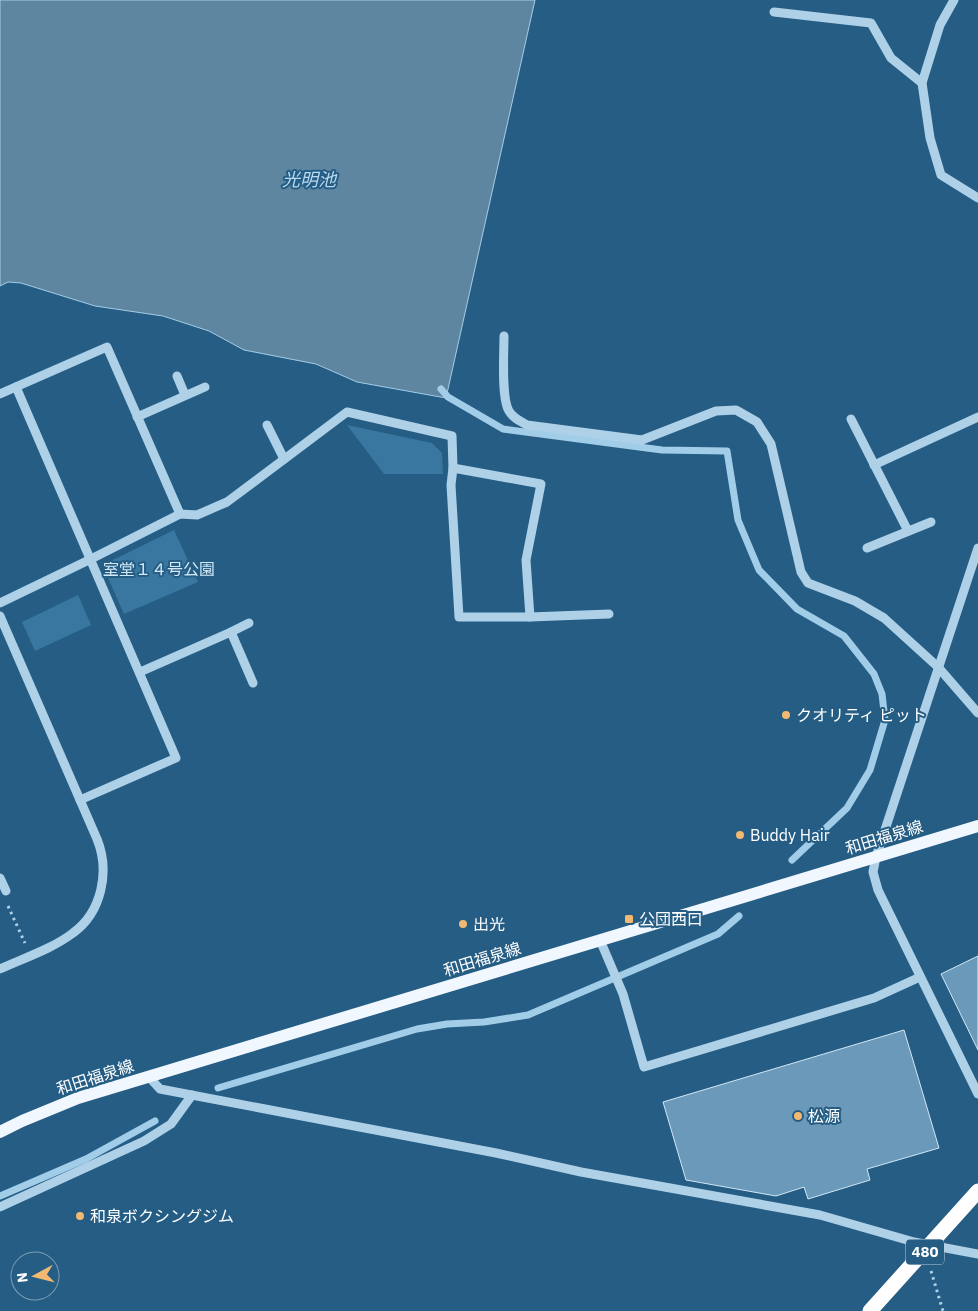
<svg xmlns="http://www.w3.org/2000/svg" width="978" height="1311" font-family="'IBM Plex Sans','Noto Sans JP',sans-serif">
  <rect width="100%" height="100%" fill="#255d84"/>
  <!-- green -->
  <g fill="#3977a0">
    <path d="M347 425 432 443 442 453 443 474H384Z"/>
    <path d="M174 530 198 582 124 614 105 571 107 563Z"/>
    <path d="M78 595 91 625 35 651 22 622Z"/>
  </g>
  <!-- water -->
  <path fill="#5f86a1" stroke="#a2cde8" d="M0 0H535L446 398 357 382 316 364 244 350 209 331 163 316 95 306 21 283 8 282 0 286Z"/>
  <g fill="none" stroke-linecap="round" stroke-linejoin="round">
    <!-- stream -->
    <g stroke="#a2cde8" stroke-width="7">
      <path d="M441 389 448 397 503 429 662 450 727 451 738 520 759 570 797 609 844 636 874 674 882 694 885 720 870 770 847 808 792 860"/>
      <path d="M218 1088 417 1029 447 1024 484 1022 528 1015 718 934 739 916"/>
      <path d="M0 1196 86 1159 155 1121"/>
    </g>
  </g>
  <!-- building -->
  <g fill="#6a99b9" stroke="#d2e8f6">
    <path d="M978 956V1050L941 974Z"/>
    <path d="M904 1030 939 1148 867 1169 870 1180 808 1199 804 1187 776 1196 686 1180 663 1102Z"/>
  </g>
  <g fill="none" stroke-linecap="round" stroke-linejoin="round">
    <!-- path -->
    <g stroke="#aed1e8" stroke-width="3" stroke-dasharray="2.5 4" stroke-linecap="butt">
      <path d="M8 906 25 943"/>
      <path d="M931 1271 943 1311"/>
    </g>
    <!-- minor -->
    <g stroke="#aed1e8" stroke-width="9">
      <path d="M954 0 940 25 922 83 930 138 941 175 978 198"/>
      <path d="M774 12 871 23 891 58 922 83"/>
      <path d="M504 336C504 353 501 398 509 411 513 418 520 421 527 425L642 440 716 411 736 410 757 422 771 444 801 572 808 583 855 601 884 618 938 667 978 713"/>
      <path d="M177 376 185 395"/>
      <path d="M16 387 176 758 80 800"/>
      <path d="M0 394 107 347 180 514"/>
      <path d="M137 417 205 387"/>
      <path d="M851 419 908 531"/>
      <path d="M267 425 284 459"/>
      <path d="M874 465 978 417"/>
      <path d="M453 468 451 485 459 617H530L609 614"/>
      <path d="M867 548 931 522"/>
      <path d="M978 548 876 857 873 872 878 890 978 1094"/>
      <path d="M0 603 91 559 180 514 197 515 227 502 347 412 452 436 453 468 541 484 526 560 530 617"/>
      <path d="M0 616 97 839C110 871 102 912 73 933 52 949 24 958 0 969"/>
      <path d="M231 632 249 623"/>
      <path d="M140 672 231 632 253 683"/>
      <path d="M0 878 6 891"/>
      <path d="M600 940 623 994 644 1067 874 998 920 977"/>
      <path d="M149 1077 160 1089 496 1153 581 1172 820 1215 914 1242 978 1254"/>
      <path d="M0 1207 144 1141 171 1124 192 1095"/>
    </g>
    <!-- major -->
    <path stroke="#f0f7fe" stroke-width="12" d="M0 1132 22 1121 78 1098 978 826"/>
    <!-- highway -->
    <path stroke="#fff" stroke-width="15" d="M870 1311 978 1191"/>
  </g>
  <!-- markers -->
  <g fill="#f1b972" stroke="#255d84" stroke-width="2">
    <circle cx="786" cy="715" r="5"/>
    <circle cx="740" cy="835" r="5"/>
    <rect x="624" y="914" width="10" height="10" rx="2.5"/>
    <circle cx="463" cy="924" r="5"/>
    <circle cx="798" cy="1116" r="5"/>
    <circle cx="80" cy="1216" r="5"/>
  </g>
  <g text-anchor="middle" stroke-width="4" stroke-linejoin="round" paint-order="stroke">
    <!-- shield labels -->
    <rect fill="#255d84" stroke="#beceda" stroke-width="1" x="906" y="1239.5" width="38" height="25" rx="4"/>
    <g font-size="15" font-weight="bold" fill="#fff">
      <text x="925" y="1257">480</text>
    </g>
    <!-- park labels -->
    <g font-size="16" fill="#d2e8f6" stroke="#255d84">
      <text x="159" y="575">室堂１４号公園</text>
    </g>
    <!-- poi labels -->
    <g font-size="16" fill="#fff" stroke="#255d84" text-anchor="start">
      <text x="796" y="721">クオリティ ピット</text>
      <text x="750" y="841">Buddy Hair</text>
      <text x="639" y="925">公団西口</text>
      <text x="473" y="930">出光</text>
      <text x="808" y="1122">松源</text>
      <text x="90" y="1222">和泉ボクシングジム</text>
    </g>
    <!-- street labels -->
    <g font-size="16" fill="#fff" stroke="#255d84">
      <text transform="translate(884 837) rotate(-17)" y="6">和田福泉線</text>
      <text transform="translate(482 959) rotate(-17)" y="6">和田福泉線</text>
      <text transform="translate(95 1077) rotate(-18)" y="6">和田福泉線</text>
    </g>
    <!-- water labels -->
    <g font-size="18" font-style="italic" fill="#b9daef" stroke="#255d84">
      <text x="309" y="186">光明池</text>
    </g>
  </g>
  <!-- north arrow -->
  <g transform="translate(35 1276) rotate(263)"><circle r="24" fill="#255d84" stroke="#7c9eb5"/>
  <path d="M0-4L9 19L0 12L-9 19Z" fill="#f1b972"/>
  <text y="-8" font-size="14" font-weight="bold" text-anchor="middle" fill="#ffffff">N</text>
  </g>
</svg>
